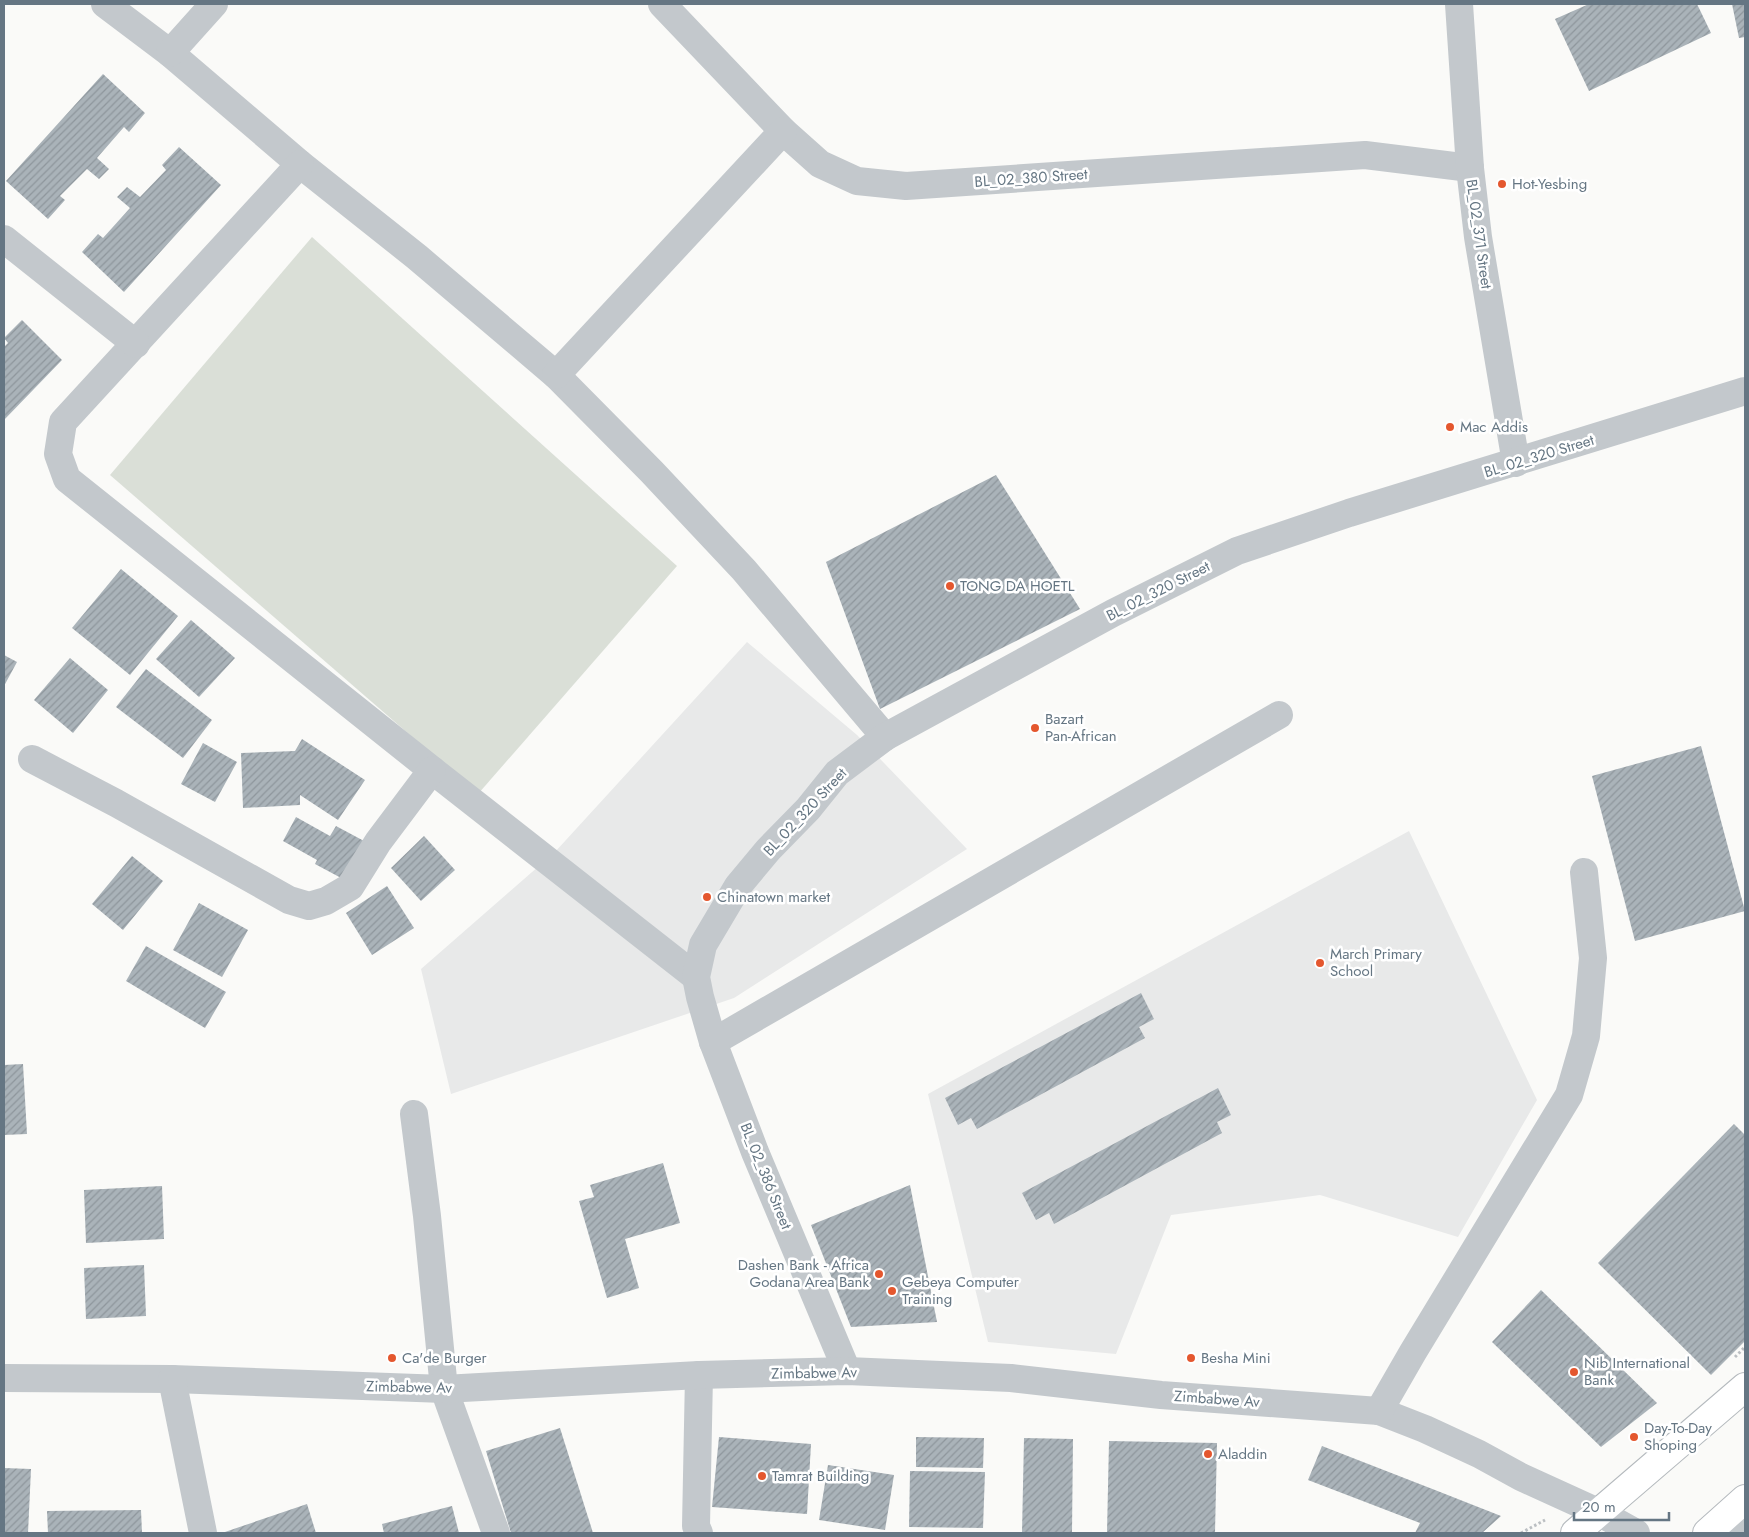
<svg xmlns="http://www.w3.org/2000/svg" width="1749" height="1537" font-family="Jost,sans-serif">
  <defs>
    <pattern id="building-hatch" width="6" height="6" patternUnits="userSpaceOnUse" patternTransform="scale(1.25)"><rect width="6" height="6" fill="#aab3b9"/><path d="M-1 1l2-2M0 6l6-6M5 7l2-2" fill="none" stroke="#8e969c"/></pattern>
  </defs>
  <rect width="100%" height="100%" fill="#fafaf8"/>
  <!-- built -->
  <g fill="#e8e9e9">
    <path d="M747 642 857 735 967 849 734 998 451 1094 421 969 555 852Z"/>
    <path d="M1409 831 1537 1100 1458 1237 1320 1195 1171 1215 1116 1354 988 1342 928 1094Z"/>
  </g>
  <!-- garden -->
  <path fill="#dadfd7" d="M312 237 677 566 478 794 110 475Z"/>
  <!-- building -->
  <g fill="url(#building-hatch)">
    <path d="M1589 4H1697L1711 33 1589 91 1555 19Z"/>
    <path d="M1732 4H1745V37L1739 38Z"/>
    <path d="M103 74 145 113 129 132 124 127 97 158 109 169 99 179 87 169 60 196 65 200 48 219 6 181Z"/>
    <path d="M179 147 221 185 124 292 82 252 98 234 103 238 130 208 117 197 127 187 140 197 166 170 162 165Z"/>
    <path d="M22 320 62 360 4 420V347L8 343 4 338Z"/>
    <path d="M996 475 1080 609 880 709 826 562Z"/>
    <path d="M121 569 178 616 130 675 72 628Z"/>
    <path d="M191 620 235 658 199 697 156 659Z"/>
    <path d="M4 655 17 662 4 686Z"/>
    <path d="M70 658 108 690 73 733 34 700Z"/>
    <path d="M146 669 212 720 183 758 116 707Z"/>
    <path d="M302 739 365 780 338 820 300 795V805L243 808 241 753 295 751Z"/>
    <path d="M203 743 237 762 215 802 181 784Z"/>
    <path d="M1701 746 1745 911 1635 941 1592 776Z"/>
    <path d="M296 817 330 836 336 826 364 841 343 879 315 864 317 860 283 841Z"/>
    <path d="M424 836 455 870 421 901 391 868Z"/>
    <path d="M132 856 163 881 123 930 92 904Z"/>
    <path d="M387 886 414 928 372 955 346 913Z"/>
    <path d="M199 903 248 930 222 977 173 950Z"/>
    <path d="M146 946 226 992 205 1028 126 981Z"/>
    <path d="M1141 993 1154 1019 1139 1027 1145 1038 977 1129 971 1118 958 1125 945 1098Z"/>
    <path d="M23 1064 27 1134 4 1135V1065Z"/>
    <path d="M1218 1088 1231 1115 1217 1122 1222 1133 1054 1224 1049 1213 1036 1220 1022 1193Z"/>
    <path d="M1734 1124 1745 1135V1341L1711 1375 1598 1263Z"/>
    <path d="M663 1163 680 1223 625 1239 639 1288 607 1298 579 1201 594 1197 590 1185Z"/>
    <path d="M910 1185 937 1322 851 1327 811 1225Z"/>
    <path d="M162 1186 164 1239 86 1243 84 1190Z"/>
    <path d="M144 1265 146 1316 86 1319 84 1268Z"/>
    <path d="M1541 1290 1657 1403 1601 1447 1492 1342Z"/>
    <path d="M560 1428 593 1533H511L486 1451Z"/>
    <path d="M719 1437 811 1444 807 1514 712 1507Z"/>
    <path d="M916 1437 984 1438 983 1468 916 1467Z"/>
    <path d="M1024 1438 1073 1439 1072 1533H1022Z"/>
    <path d="M1109 1441 1217 1443 1215 1533H1107Z"/>
    <path d="M1322 1446 1435 1490 1501 1516 1482 1533H1415L1420 1523 1308 1480Z"/>
    <path d="M828 1465 894 1475 885 1530 819 1520Z"/>
    <path d="M4 1468 31 1469 28 1533H4Z"/>
    <path d="M910 1471 985 1472 983 1528 909 1527Z"/>
    <path d="M307 1504 316 1533H222Z"/>
    <path d="M452 1506 459 1533H384L382 1524Z"/>
    <path d="M141 1510 142 1533H48L47 1511Z"/>
  </g>
  <g fill="none" stroke-linecap="round" stroke-linejoin="round">
    <!-- major casing -->
    <g stroke="#b5babe" stroke-width="30">
      <g id="major">
        <path d="M1575 1533 1745 1387"/>
        <path d="M1707 1533 1745 1499"/>
      </g>
    </g>
    <!-- path -->
    <g stroke="#bbbfc2" stroke-width="3" stroke-dasharray="2.5 2.5" stroke-linecap="butt">
      <path d="M1735 1357 1745 1347"/>
      <path d="M1521 1533 1545 1520"/>
    </g>
    <!-- minor -->
    <g stroke="#c3c8cc" stroke-width="28">
      <path d="M105 4 170 53 300 164 417 257 556 375 652 472 744 570 885 737"/>
      <path d="M662 4 783 131 820 164 857 181 906 186 1365 155 1470 168"/>
      <path d="M1459 4 1470 168 1478 237 1516 463"/>
      <path d="M170 53 214 4"/>
      <path d="M300 164 63 422 58 454 67 479 432 770 696 977"/>
      <path d="M4 239 136 344"/>
      <path d="M556 375 783 131"/>
      <path d="M32 759 116 803 289 900 309 906 326 901 350 887 378 842 432 770"/>
      <path d="M713 1042 1279 715"/>
      <path d="M414 1114 427 1216 444 1389 496 1533"/>
      <path d="M847 1371 755 1152 713 1042 700 997 696 977 703 945 738 886 768 850 808 809 837 773 885 737 1113 613 1237 551 1349 513 1745 391"/>
      <path d="M699 1375 696 1526 699 1533"/>
      <path d="M4 1378 172 1379 444 1389 699 1375 847 1371 1011 1378 1161 1395 1379 1411 1425 1429 1479 1454 1521 1477 1600 1513 1636 1533"/>
      <path d="M172 1379 203 1533"/>
      <path d="M1379 1411 1413 1352 1569 1095 1586 1036 1593 958 1584 872"/>
      <path d="M1716 1526 1745 1532"/>
    </g>
    <!-- major -->
    <use href="#major" stroke="#fff" stroke-width="28"/>
  </g>
  <!-- markers -->
  <g fill="#e4572e" stroke="#fff" stroke-width="2">
    <circle cx="1502" cy="184" r="5"/>
    <circle cx="1450" cy="427" r="5"/>
    <circle cx="950" cy="586" r="5"/>
    <circle cx="1035" cy="728" r="5"/>
    <circle cx="707" cy="897" r="5"/>
    <circle cx="1320" cy="963" r="5"/>
    <circle cx="879" cy="1274" r="5"/>
    <circle cx="892" cy="1291" r="5"/>
    <circle cx="392" cy="1358" r="5"/>
    <circle cx="1191" cy="1358" r="5"/>
    <circle cx="1574" cy="1372" r="5"/>
    <circle cx="1634" cy="1437" r="5"/>
    <circle cx="1208" cy="1454" r="5"/>
    <circle cx="762" cy="1476" r="5"/>
  </g>
  <g text-anchor="middle" stroke-width="5" stroke-linejoin="round" paint-order="stroke">
    <!-- street labels -->
    <g font-size="15" fill="#657683" stroke="#fff">
      <text transform="translate(1031 178) rotate(-4)" y="5">BL_02_380 Street</text>
      <text transform="translate(1479 234) rotate(82)" y="5">BL_02_371 Street</text>
      <text transform="translate(1539 456) rotate(-17)" y="5">BL_02_320 Street</text>
      <text transform="translate(1158 591) rotate(-27)" y="5">BL_02_320 Street</text>
      <text transform="translate(805 812) rotate(-47)" y="5">BL_02_320 Street</text>
      <text transform="translate(766 1176) rotate(68)" y="5">BL_02_386 Street</text>
      <text transform="translate(814 1373) rotate(-1)" y="5">Zimbabwe Av</text>
      <text transform="translate(409 1387) rotate(1)" y="5">Zimbabwe Av</text>
      <text transform="translate(1217 1399) rotate(4)" y="5">Zimbabwe Av</text>
    </g>
    <!-- poi labels -->
    <g font-size="15" fill="#657683" stroke="#fff" text-anchor="start">
      <text x="1512" y="189">Hot-Yesbing</text>
      <text x="1460" y="432">Mac Addis</text>
      <text x="960" y="591">TONG DA HOETL</text>
      <text x="1045" y="724">Bazart<tspan x="1045" dy="17">Pan-African</tspan></text>
      <text x="717" y="902">Chinatown market</text>
      <text x="1330" y="959">March Primary<tspan x="1330" dy="17">School</tspan></text>
      <text x="869" y="1270" text-anchor="end">Dashen Bank - Africa<tspan x="869" dy="17">Godana Area Bank</tspan></text>
      <text x="902" y="1287">Gebeya Computer<tspan x="902" dy="17">Training</tspan></text>
      <text x="402" y="1363">Ca'de Burger</text>
      <text x="1201" y="1363">Besha Mini</text>
      <text x="1584" y="1368">Nib International<tspan x="1584" dy="17">Bank</tspan></text>
      <text x="1644" y="1433">Day-To-Day<tspan x="1644" dy="17">Shoping</tspan></text>
      <text x="1218" y="1459">Aladdin</text>
      <text x="772" y="1481">Tamrat Building</text>
    </g>
  </g>
  <!-- border -->
  <rect width="1749" height="1537" fill="none" stroke="#657683" stroke-width="10"/>
  <!-- scale -->
  <path d="M1574 1512v8h95v-8" fill="none" stroke="#657683" stroke-width="2.5"/>
  <text x="1582" y="1512" font-size="15" fill="#657683" stroke="#ffffff" stroke-width="4" paint-order="stroke">20 m</text>
</svg>
